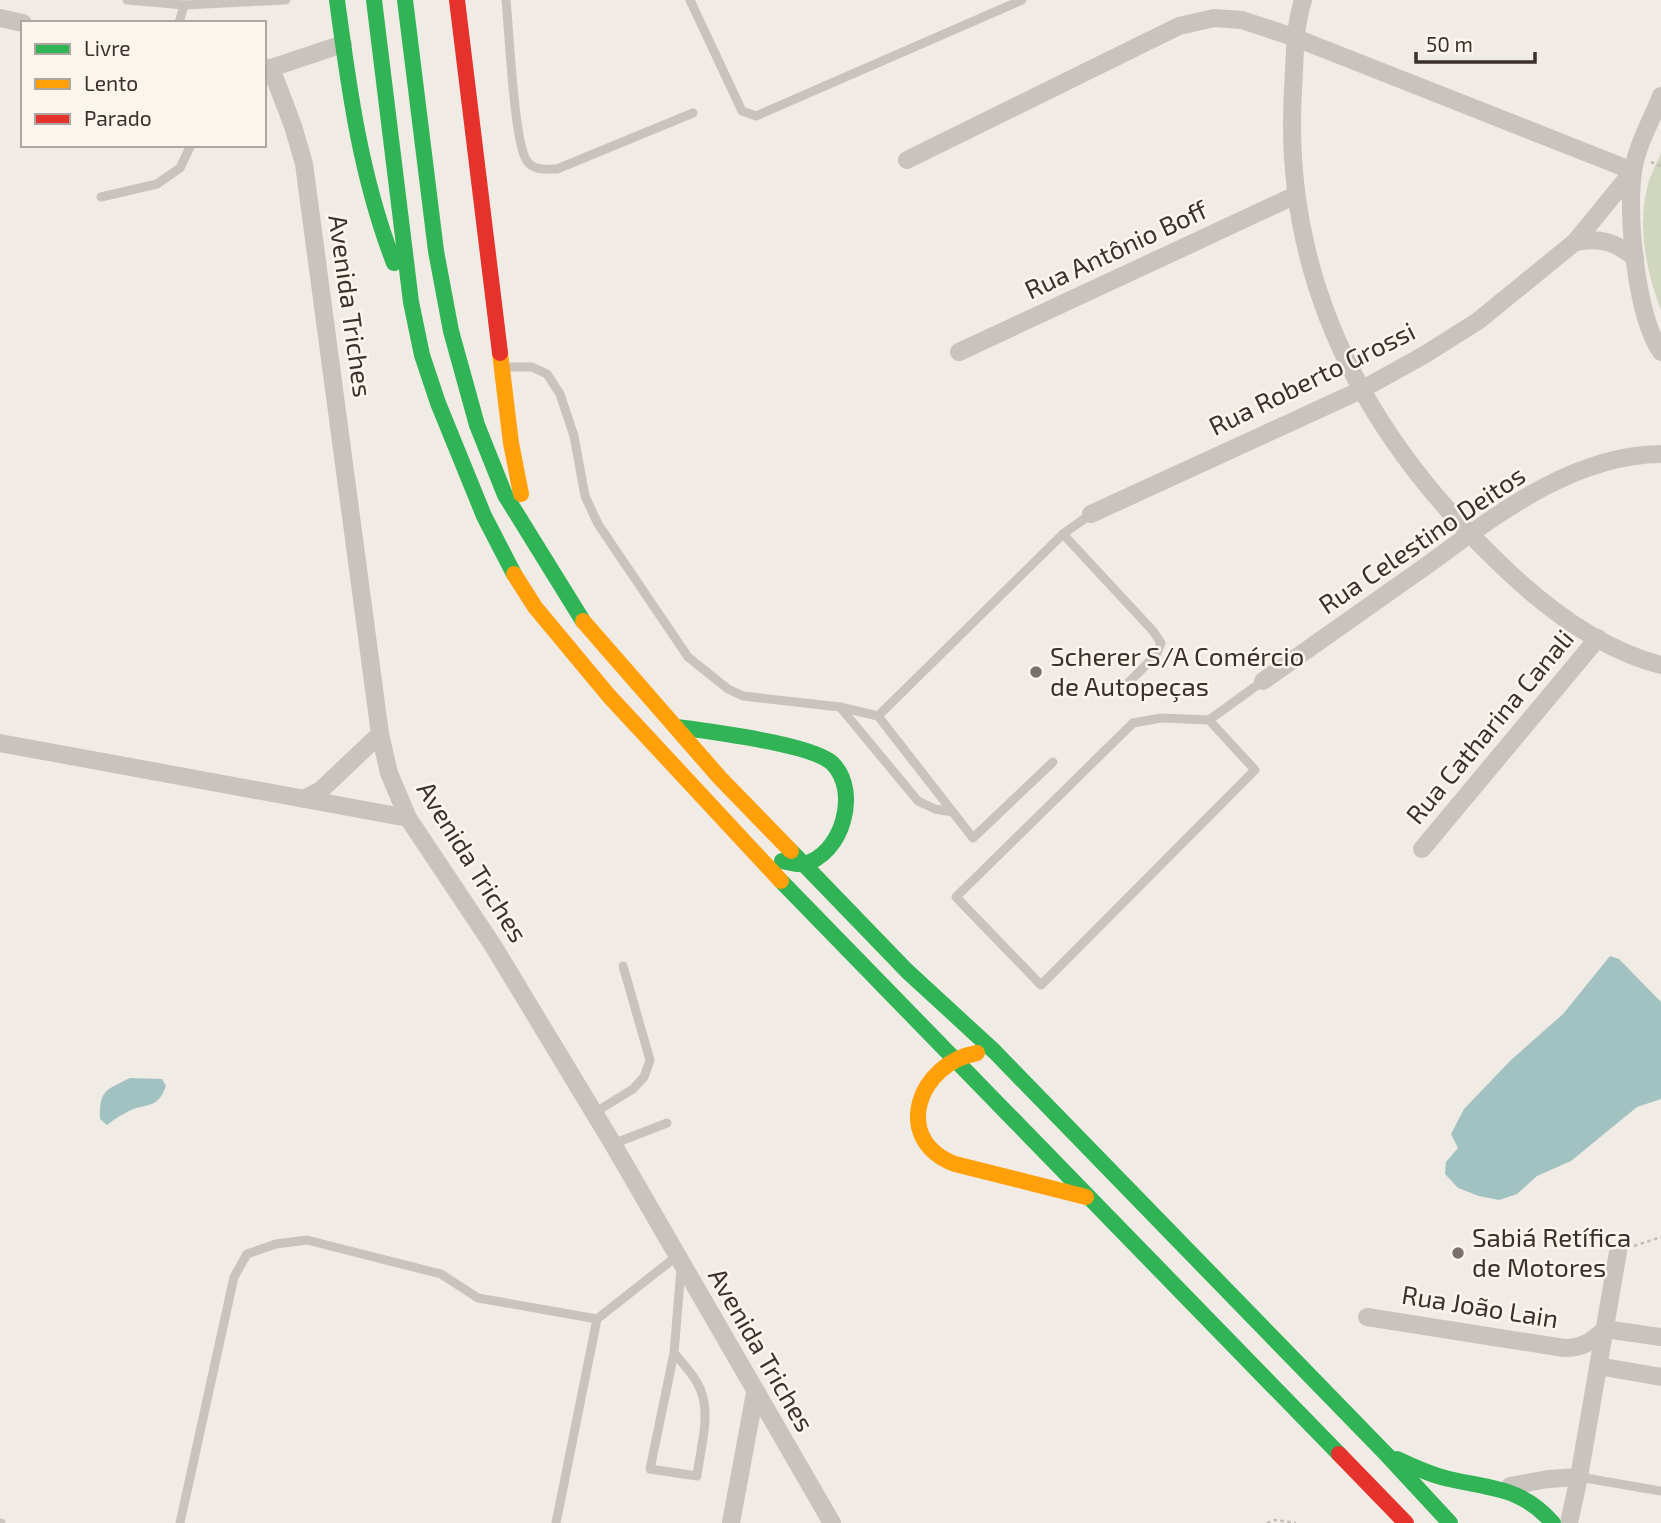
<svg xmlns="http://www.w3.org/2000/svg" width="1661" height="1523" font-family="'Exo 2',sans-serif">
  <rect width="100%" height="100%" fill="#f0ebe5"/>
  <!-- green -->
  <path fill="#d1d6bf" d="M1661 153V310C1646 271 1637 225 1648 184 1651 174 1657 163 1661 153Z"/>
  <!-- water -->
  <g fill="#a1c2c1">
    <path d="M1610 956 1619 959 1661 1002V1099L1637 1107 1571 1161 1537 1176 1517 1194 1499 1200 1479 1196 1458 1188 1445 1174 1446 1162 1458 1148 1451 1134 1464 1109 1510 1061 1563 1014Z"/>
    <path d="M130 1078 162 1079 166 1086C158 1108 149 1103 131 1110 123 1114 114 1119 107 1125L100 1119C99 1090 106 1090 130 1078Z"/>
  </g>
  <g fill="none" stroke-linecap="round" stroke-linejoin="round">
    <!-- path -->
    <g stroke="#c2bbb6" stroke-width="2.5" stroke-dasharray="3.5 3.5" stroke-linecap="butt">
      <path d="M1651 162 1661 166"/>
      <path d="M1634 1246 1661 1237"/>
      <path d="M1267 1523 1275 1520 1296 1523"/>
    </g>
    <!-- lane -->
    <g stroke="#c9c3be" stroke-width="9">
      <path d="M127 0 184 5 179 23"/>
      <path d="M506 0C509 28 514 144 527 161 534 171 546 169 557 169L693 113"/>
      <path d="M690 0 742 111 756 116 1022 0"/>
      <path d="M184 5 286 0"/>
      <path d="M101 197 157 184 180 168 191 145"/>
      <path d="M509 367H532L547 374 560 394 574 436 585 496 598 524 688 657 728 689 743 696 840 707 878 716 973 838 1053 762"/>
      <path d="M1063 534 1153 631 1161 643 1156 655 1123 688"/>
      <path d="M840 707 918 801 935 809 953 812"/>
      <path d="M878 716 1063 534 1091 514"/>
      <path d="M1209 720 1255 770 1041 985 956 897 1133 723 1161 718 1209 720 1263 681"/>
      <path d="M594 1113 633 1089 644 1077 650 1060 623 966"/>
      <path d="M613 1144 667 1123"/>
      <path d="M674 1353C684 1365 697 1378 702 1394 710 1419 700 1450 697 1476L650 1469 674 1353 681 1269"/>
      <path d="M1579 1477 1661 1491"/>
      <path d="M0 1523H1"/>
      <path d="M180 1523 234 1277 247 1254 276 1244 307 1240 441 1274 478 1298 597 1319"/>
      <path d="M556 1523 597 1319 677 1256"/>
    </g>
    <!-- street -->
    <g stroke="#c9c3be" stroke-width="18">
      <path d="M1303 0C1294 28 1295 60 1293 90 1282 276 1362 430 1493 557 1538 602 1598 649 1661 665"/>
      <path d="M0 18 23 23"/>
      <path d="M264 68H271L343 44"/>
      <path d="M271 68 293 126 304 164 380 734 389 773 408 818 492 944 613 1144 832 1523"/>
      <path d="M1661 96C1652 120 1636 146 1633 172 1627 217 1636 315 1661 352"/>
      <path d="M907 160 1179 26 1214 18 1242 20 1296 38 1633 171 1575 242 1478 321 1424 355 1361 390 1091 514"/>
      <path d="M1575 242C1600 237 1616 242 1635 258"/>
      <path d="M959 352 1296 195"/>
      <path d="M1263 681C1314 645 1365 609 1416 573 1488 522 1567 455 1661 454"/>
      <path d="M0 743 408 818"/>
      <path d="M304 799 321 790 380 734"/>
      <path d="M1422 849 1598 638"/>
      <path d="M1367 1317 1564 1348C1583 1348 1591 1342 1605 1329L1661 1337"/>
      <path d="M1598 1366 1661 1377"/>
      <path d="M1510 1486 1548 1479 1579 1477"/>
      <path d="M731 1523 755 1393"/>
      <path d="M1569 1523 1579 1477 1618 1252"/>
    </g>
    <!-- fast -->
    <g stroke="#30b455" stroke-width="16">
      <path d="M337 0C349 90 361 178 394 263"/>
      <path d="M374 0 411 302 422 355 438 403 484 516 514 574"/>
      <path d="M405 0 436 251 451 331 477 425 505 495 583 621"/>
      <path d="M676 727C707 731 811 744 832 763 861 791 842 856 803 864 796 865 789 862 782 861"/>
      <path d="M791 851 907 971 994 1051 1387 1455 1450 1523"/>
      <path d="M781 881 1339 1454"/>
      <path d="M1397 1459C1414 1467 1431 1475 1449 1479 1492 1489 1521 1487 1553 1523"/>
    </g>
    <!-- slow -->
    <g stroke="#ff9f0a" stroke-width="16">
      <path d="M500 353 511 443 521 494"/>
      <path d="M514 574 535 607 609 696 781 881"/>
      <path d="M583 621 720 778 791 851"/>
      <path d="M977 1053C919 1063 890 1139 955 1164L1086 1197"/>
    </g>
    <!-- jam -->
    <g stroke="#e5322d" stroke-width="16">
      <path d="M457 0 500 353"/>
      <path d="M1339 1454 1406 1523"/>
    </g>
  </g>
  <!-- markers -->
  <g fill="#7a716c" stroke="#fbf5ee" stroke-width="2.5">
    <circle cx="1036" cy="672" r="7"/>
    <circle cx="1458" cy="1253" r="7"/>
  </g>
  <g text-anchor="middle" stroke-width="5" stroke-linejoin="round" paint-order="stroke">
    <!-- street labels -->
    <g font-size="26" fill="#3b302b" stroke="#fbf5ee">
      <text transform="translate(1116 250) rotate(-25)" y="9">Rua Antônio Boff</text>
      <text transform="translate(350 306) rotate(82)" y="9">Avenida Triches</text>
      <text transform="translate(1312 379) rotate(-26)" y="9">Rua Roberto Grossi</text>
      <text transform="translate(1422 540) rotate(-34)" y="9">Rua Celestino Deitos</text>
      <text transform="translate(1490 727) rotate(-50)" y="9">Rua Catharina Canali</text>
      <text transform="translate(472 862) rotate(58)" y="9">Avenida Triches</text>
      <text transform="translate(1480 1307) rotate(9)" y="9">Rua João Lain</text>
      <text transform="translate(761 1350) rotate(60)" y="9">Avenida Triches</text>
    </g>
    <!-- poi labels -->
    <g font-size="26" fill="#3b302b" stroke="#fbf5ee" text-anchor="start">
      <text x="1050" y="666">Scherer S/A Comércio<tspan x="1050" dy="30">de Autopeças</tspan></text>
      <text x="1472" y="1247">Sabiá Retífica<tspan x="1472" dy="30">de Motores</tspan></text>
    </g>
  </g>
  <!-- legend -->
  <rect x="21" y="21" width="245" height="126" fill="#fbf5ee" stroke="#aea6a0" stroke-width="2"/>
  <rect x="35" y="44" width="35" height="10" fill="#30b455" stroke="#aea6a0" stroke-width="2"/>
  <text x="84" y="56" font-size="21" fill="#3b302b">Livre</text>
  <rect x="35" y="79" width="35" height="10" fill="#ff9f0a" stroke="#aea6a0" stroke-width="2"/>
  <text x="84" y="91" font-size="21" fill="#3b302b">Lento</text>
  <rect x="35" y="114" width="35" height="10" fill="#e5322d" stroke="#aea6a0" stroke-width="2"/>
  <text x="84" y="126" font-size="21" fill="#3b302b">Parado</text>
  <!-- scale -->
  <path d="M1416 52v10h119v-10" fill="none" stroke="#3b302b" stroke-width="3.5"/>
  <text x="1426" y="52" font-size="21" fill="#3b302b" stroke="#fbf5ee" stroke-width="5" paint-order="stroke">50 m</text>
</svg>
